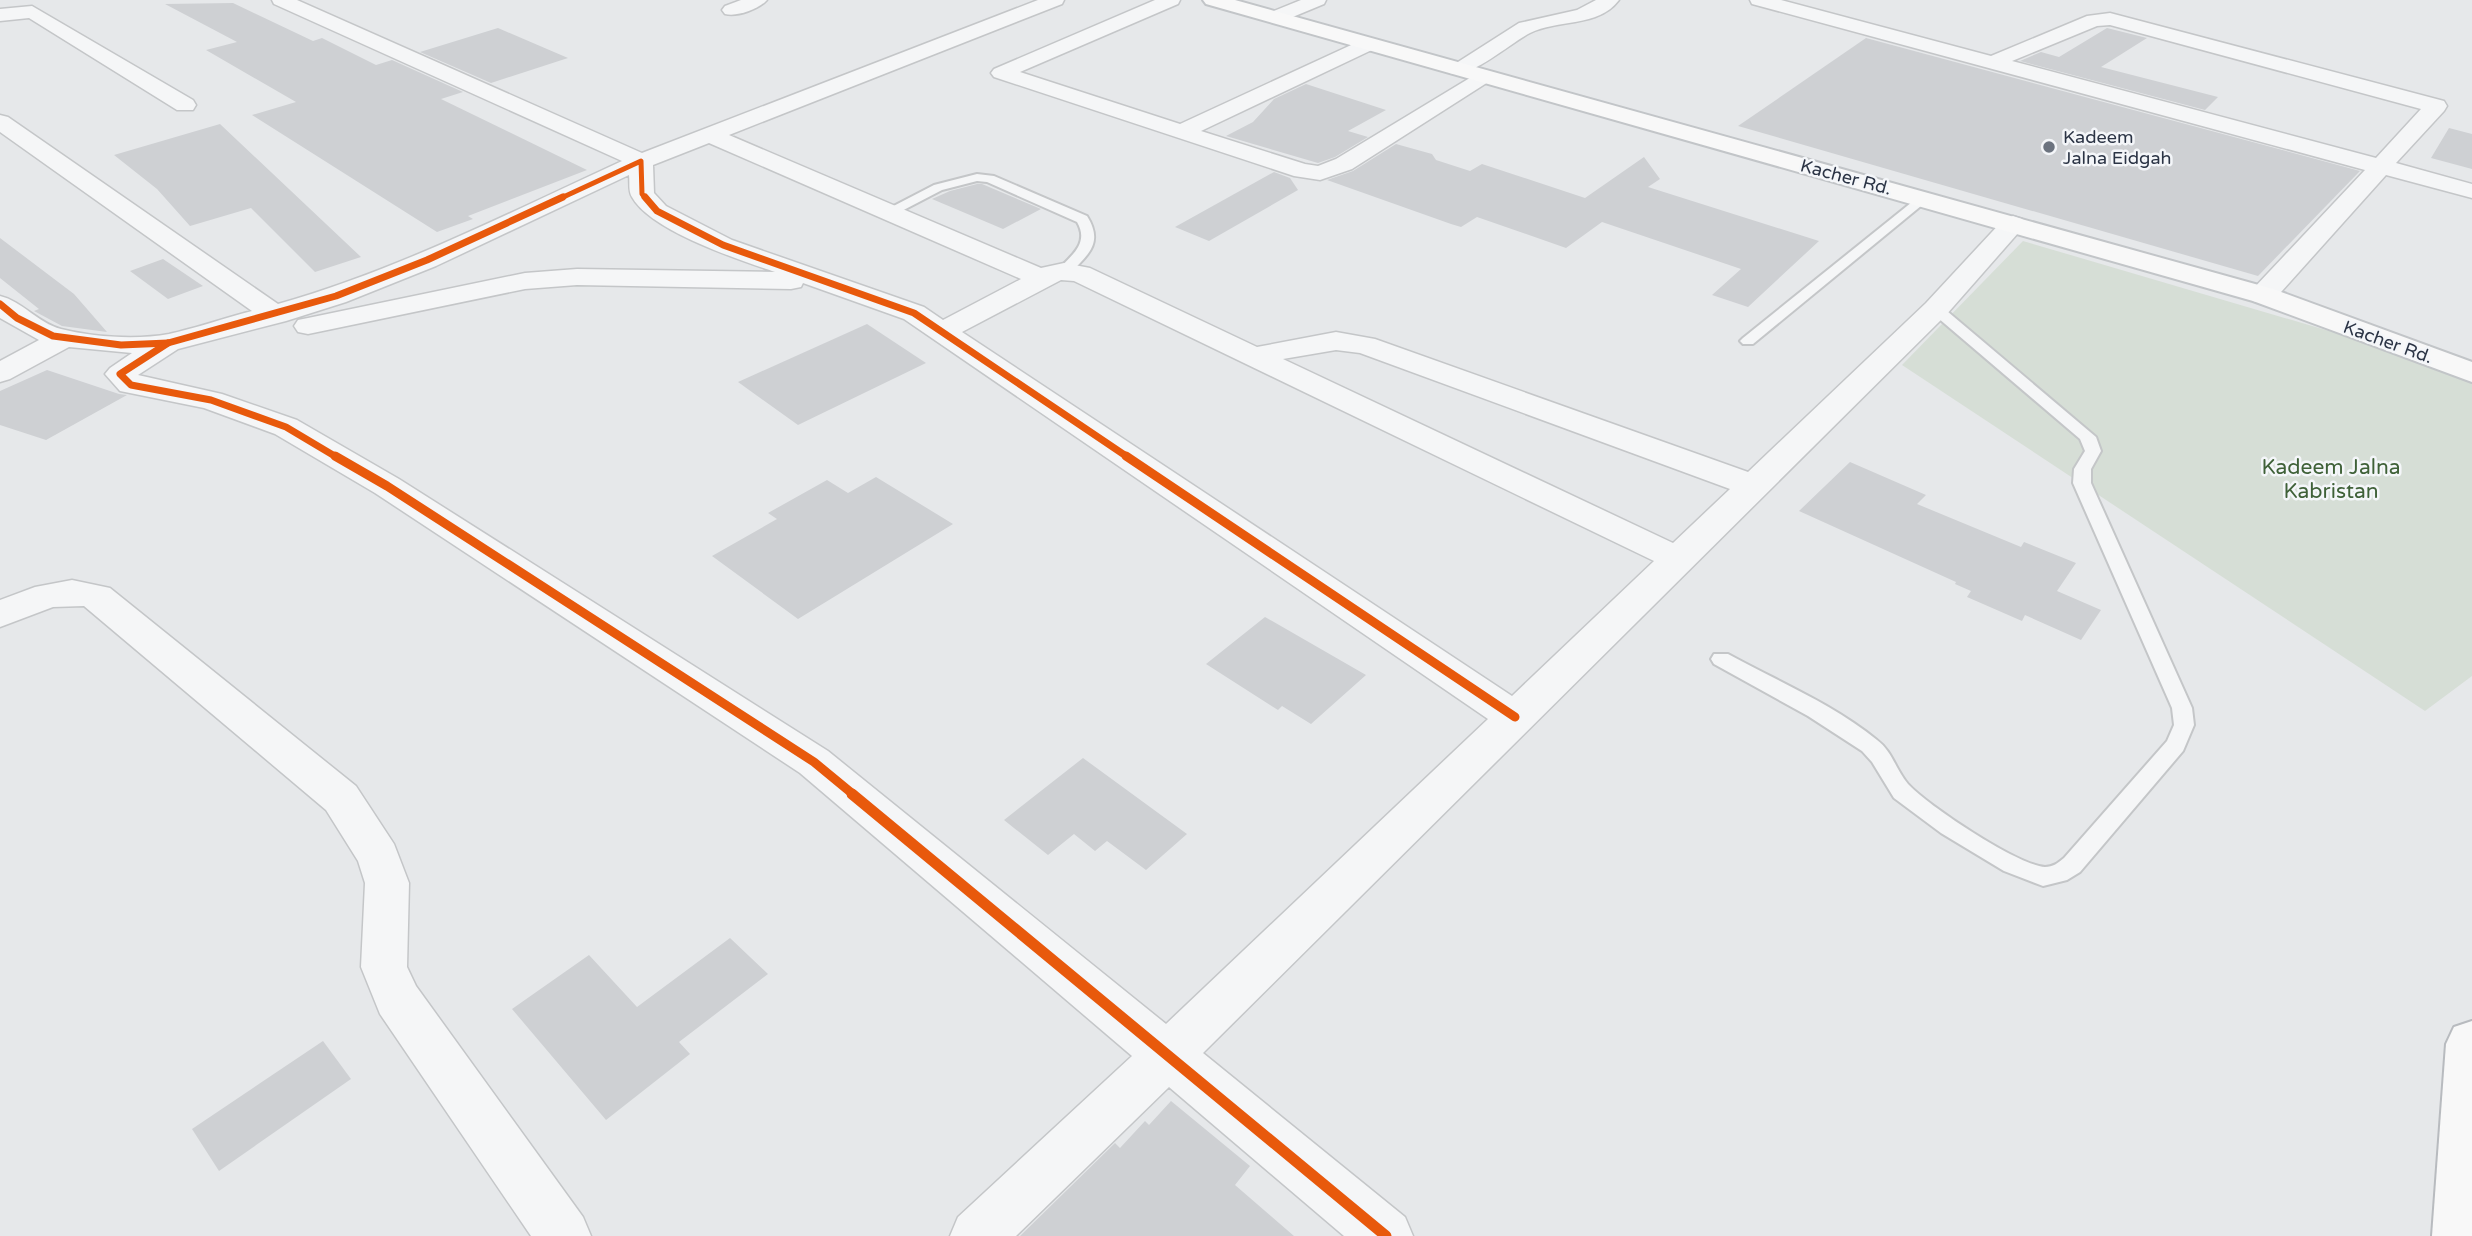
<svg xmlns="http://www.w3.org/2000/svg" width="2472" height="1236" font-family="'Varela Round',sans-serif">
  <rect width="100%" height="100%" fill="#e6e8ea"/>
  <!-- green -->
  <path fill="#d6ded6" d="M2023 241 2363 341 2472 381V676L2425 711 1902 365Z"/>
  <!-- building -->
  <g fill="#ced0d3">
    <path d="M233 3 313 41 322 38 376 65 392 60 463 92 441 99 587 170 468 216 473 219 437 232 252 115 296 102 206 50 237 42 165 4Z"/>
    <path d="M498 28 568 58 491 83 420 52Z"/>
    <path d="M2107 28 2147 38 2101 67 2218 97 2205 110 2020 61 2041 52 2059 57Z"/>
    <path d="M1866 38 2360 171 2258 276 1738 126Z"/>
    <path d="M1306 84 1386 110 1348 131 1368 137 1335 157 1318 163 1226 136 1253 122 1274 99Z"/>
    <path d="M220 124 361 257 315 272 251 208 190 226 157 189 114 155Z"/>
    <path d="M2449 128 2472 134V169L2431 158Z"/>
    <path d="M1396 144 1432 154 1436 160 1470 171 1482 164 1585 198 1644 157 1660 179 1648 187 1819 241 1748 307 1712 295 1741 269 1602 222 1566 248 1477 217 1461 227 1451 224 1327 180 1353 171Z"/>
    <path d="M1274 172 1290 178 1298 190 1209 241 1175 227Z"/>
    <path d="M977 184H982L1041 209 1003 229 932 199 950 191Z"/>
    <path d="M0 238 74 294 107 332 62 326 34 311 39 309 0 278Z"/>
    <path d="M163 259 203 286 168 299 130 271Z"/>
    <path d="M867 324 926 363 798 425 738 382Z"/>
    <path d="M47 370 119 394 127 395 46 440 0 425V391Z"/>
    <path d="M1850 462 1926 495 1917 504 2021 547 2024 542 2076 563 2057 591 2101 610 2081 640 2025 615 2022 621 1967 597 1971 591 1955 584 1956 582 1799 511Z"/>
    <path d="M876 477 953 524 798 619 712 556 777 519 768 513 827 480 848 493Z"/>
    <path d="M1265 617 1366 675 1311 724 1282 706 1278 710 1206 664Z"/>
    <path d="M1083 758 1187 834 1146 870 1107 841 1095 851 1074 834 1048 855 1004 820Z"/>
    <path d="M730 938 768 974 679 1042 690 1054 606 1120 512 1009 589 955 637 1007Z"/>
    <path d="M323 1041 351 1079 219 1171 192 1129Z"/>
    <path d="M1171 1101 1250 1166 1235 1185 1294 1236H1020L1115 1143 1120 1148 1145 1121 1149 1125Z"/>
  </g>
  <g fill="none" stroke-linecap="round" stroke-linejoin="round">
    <!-- lane casing -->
    <g stroke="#c4c6c8" stroke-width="4">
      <g id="lane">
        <path d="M977 174 994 176 1087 216C1104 243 1088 255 1069 274H1059L1057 271C1070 256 1090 244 1077 222L987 182 977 181 942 190 894 215H884L882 212 934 185Z"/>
        <path d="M1922 194 1928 198 1927 201 1753 344H1743L1740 341 1743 338Z"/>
        <path d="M1936 305 1941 306 2096 437 2101 451 2091 469V483L2192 708 2194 725 2183 751 2080 872 2067 880 2043 886 2004 871 1941 833 1894 798 1872 762 1862 751 1808 716 1714 664 1711 659 1714 654H1728C1777 681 1833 704 1877 740 1892 751 1896 770 1908 784 1927 805 2017 865 2045 867 2053 867 2058 863 2064 858L2167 741 2174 725 2172 708 2073 483 2074 469 2085 451 2080 439 1931 312 1929 309 1931 306Z"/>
      </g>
    </g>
    <!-- street casing -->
    <g stroke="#c4c6c8" stroke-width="3">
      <g id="street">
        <path d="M272 0H297L642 153 1038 0H1064L1062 4 729 135 1041 268 1064 263 1090 268 1257 347 1336 332 1375 339 1748 472 1926 303 2004 219 2013 216 2022 219 2026 224 1946 315 1203 1053 1405 1217 1413 1236H1344L1169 1087 1016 1236H950L958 1217 1132 1056 800 773 375 493 275 434 204 408 120 391 105 374 110 368 132 353 69 347 10 379 0 382V361L39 340 0 318V296C22 301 38 323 61 329 93 337 136 340 169 334 197 328 224 318 252 311L0 132V115L8 117 278 304C398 270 509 213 622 161L274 4ZM709 143 1021 279 943 320 924 307 732 240 666 206 654 193 653 165ZM629 175C630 182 628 191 632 197 651 231 737 259 775 272L577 269 525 273 308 318 298 320 294 326 298 332 308 334 525 289 577 285 791 289 801 287 803 283 904 319 1488 719 1166 1024 828 751 399 479 297 420 222 394 138 375 178 349 286 321 346 302 436 266ZM1061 280 1074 281 1654 561 1512 696 962 332ZM1336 350 1360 353 1730 489 1673 543 1283 359Z"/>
        <path d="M741 0H767C759 9 738 17 725 14L722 10 725 6Z"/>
        <path d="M1155 0H1180L1178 4 1020 72 1180 124 1362 40H1376L1379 44 1376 48 1201 131 1305 164 1318 166 1336 159 1478 73H1492L1496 77 1352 169 1320 180 1294 176 994 77 991 73 994 69Z"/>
        <path d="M1301 0H1326L1324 4 1283 21H1269L1266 17 1269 13Z"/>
        <path d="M1596 0H1619C1598 28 1557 19 1530 33 1510 43 1471 79 1450 73L1447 69 1519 23 1577 10Z"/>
        <path d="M1750 0H1781L1991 56 2087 16 2110 13 2444 101 2447 106 2444 111 2396 163 2472 184V198L2386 175 2273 301 2263 303 2253 301 2249 295 2253 289 2365 170 1752 4ZM2110 25 2421 109 2376 158 2012 61 2097 26Z"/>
        <path d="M32 6 193 100 196 105 193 110H177L29 18 0 21V9Z"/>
        <path d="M72 580 110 588 356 786 394 844 409 883 407 967 416 986 583 1217 591 1236H531L380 1014 361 967 365 883 358 861 326 810 84 606 53 607 0 627V600L35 587Z"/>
      </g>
    </g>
    <!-- primary casing -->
    <g stroke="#c2c5c8" stroke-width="4">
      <path id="primary" d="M1203 0H1235L2273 289 2472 362V382L2253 301 1206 4Z"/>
    </g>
    <!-- highway casing -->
    <g stroke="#b8bbbf" stroke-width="4">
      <path id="highway" d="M2472 1021V1236H2432L2446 1044 2454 1027Z"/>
    </g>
    <!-- lane -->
    <use href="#lane" fill="#f5f6f7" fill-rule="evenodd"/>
    <!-- street -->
    <use href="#street" fill="#f5f6f7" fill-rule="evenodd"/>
    <!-- primary -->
    <use href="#primary" fill="#f8f8f8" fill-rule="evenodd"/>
    <!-- highway -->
    <use href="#highway" fill="#f8f8f8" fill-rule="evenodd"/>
    <!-- cycleway-far3 casing -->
    <g stroke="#f4f6f9" stroke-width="8">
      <path id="cycleway-far3" d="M559 199 641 161 642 194 646 199"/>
    </g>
    <!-- cycleway-far2 casing -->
    <g stroke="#f4f6f9" stroke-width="10">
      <g id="cycleway-far2">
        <path d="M645 197 657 211 723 245 914 313 1129 458"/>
        <path d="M0 304 17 318 53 336 121 345 168 343 336 296 427 260 563 197"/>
        <path d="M168 343 120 374 131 385 211 400 286 427 338 458"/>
      </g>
    </g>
    <!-- cycleway-far1 casing -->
    <g stroke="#f4f6f9" stroke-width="13">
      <g id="cycleway-far1">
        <path d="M335 456 387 486 814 762 854 795"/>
        <path d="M1126 456 1515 717"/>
      </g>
    </g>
    <!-- cycleway casing -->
    <g stroke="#f4f6f9" stroke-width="16">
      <path id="cycleway" d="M852 794 1386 1236"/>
    </g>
    <!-- cycleway-far3 -->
    <use href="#cycleway-far3" stroke="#e8590c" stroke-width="5"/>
    <!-- cycleway-far2 -->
    <use href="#cycleway-far2" stroke="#e8590c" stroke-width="7"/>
    <!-- cycleway-far1 -->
    <use href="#cycleway-far1" stroke="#e8590c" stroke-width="9"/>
    <!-- cycleway -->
    <use href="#cycleway" stroke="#e8590c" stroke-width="11"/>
  </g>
  <!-- markers -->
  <circle fill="#6c737f" stroke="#f4f6f9" stroke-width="2.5" cx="2049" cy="147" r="7"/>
  <g text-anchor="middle" stroke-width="5" stroke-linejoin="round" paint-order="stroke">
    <!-- far-poi labels -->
    <g font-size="18" fill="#2b3445" stroke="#f4f6f9" text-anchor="start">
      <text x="2063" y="143">Kadeem<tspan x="2063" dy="21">Jalna Eidgah</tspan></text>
    </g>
    <!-- far-street labels -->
    <g font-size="18" fill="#2b3445" stroke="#f4f6f9">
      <text transform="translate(1846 177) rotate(15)" y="6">Kacher Rd.</text>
      <text transform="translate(2388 342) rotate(20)" y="6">Kacher Rd.</text>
    </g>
    <!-- park labels -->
    <g font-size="21" fill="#3f6138" stroke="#f4f6f9">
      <text x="2331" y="474">Kadeem Jalna<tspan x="2331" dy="24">Kabristan</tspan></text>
    </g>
  </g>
</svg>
